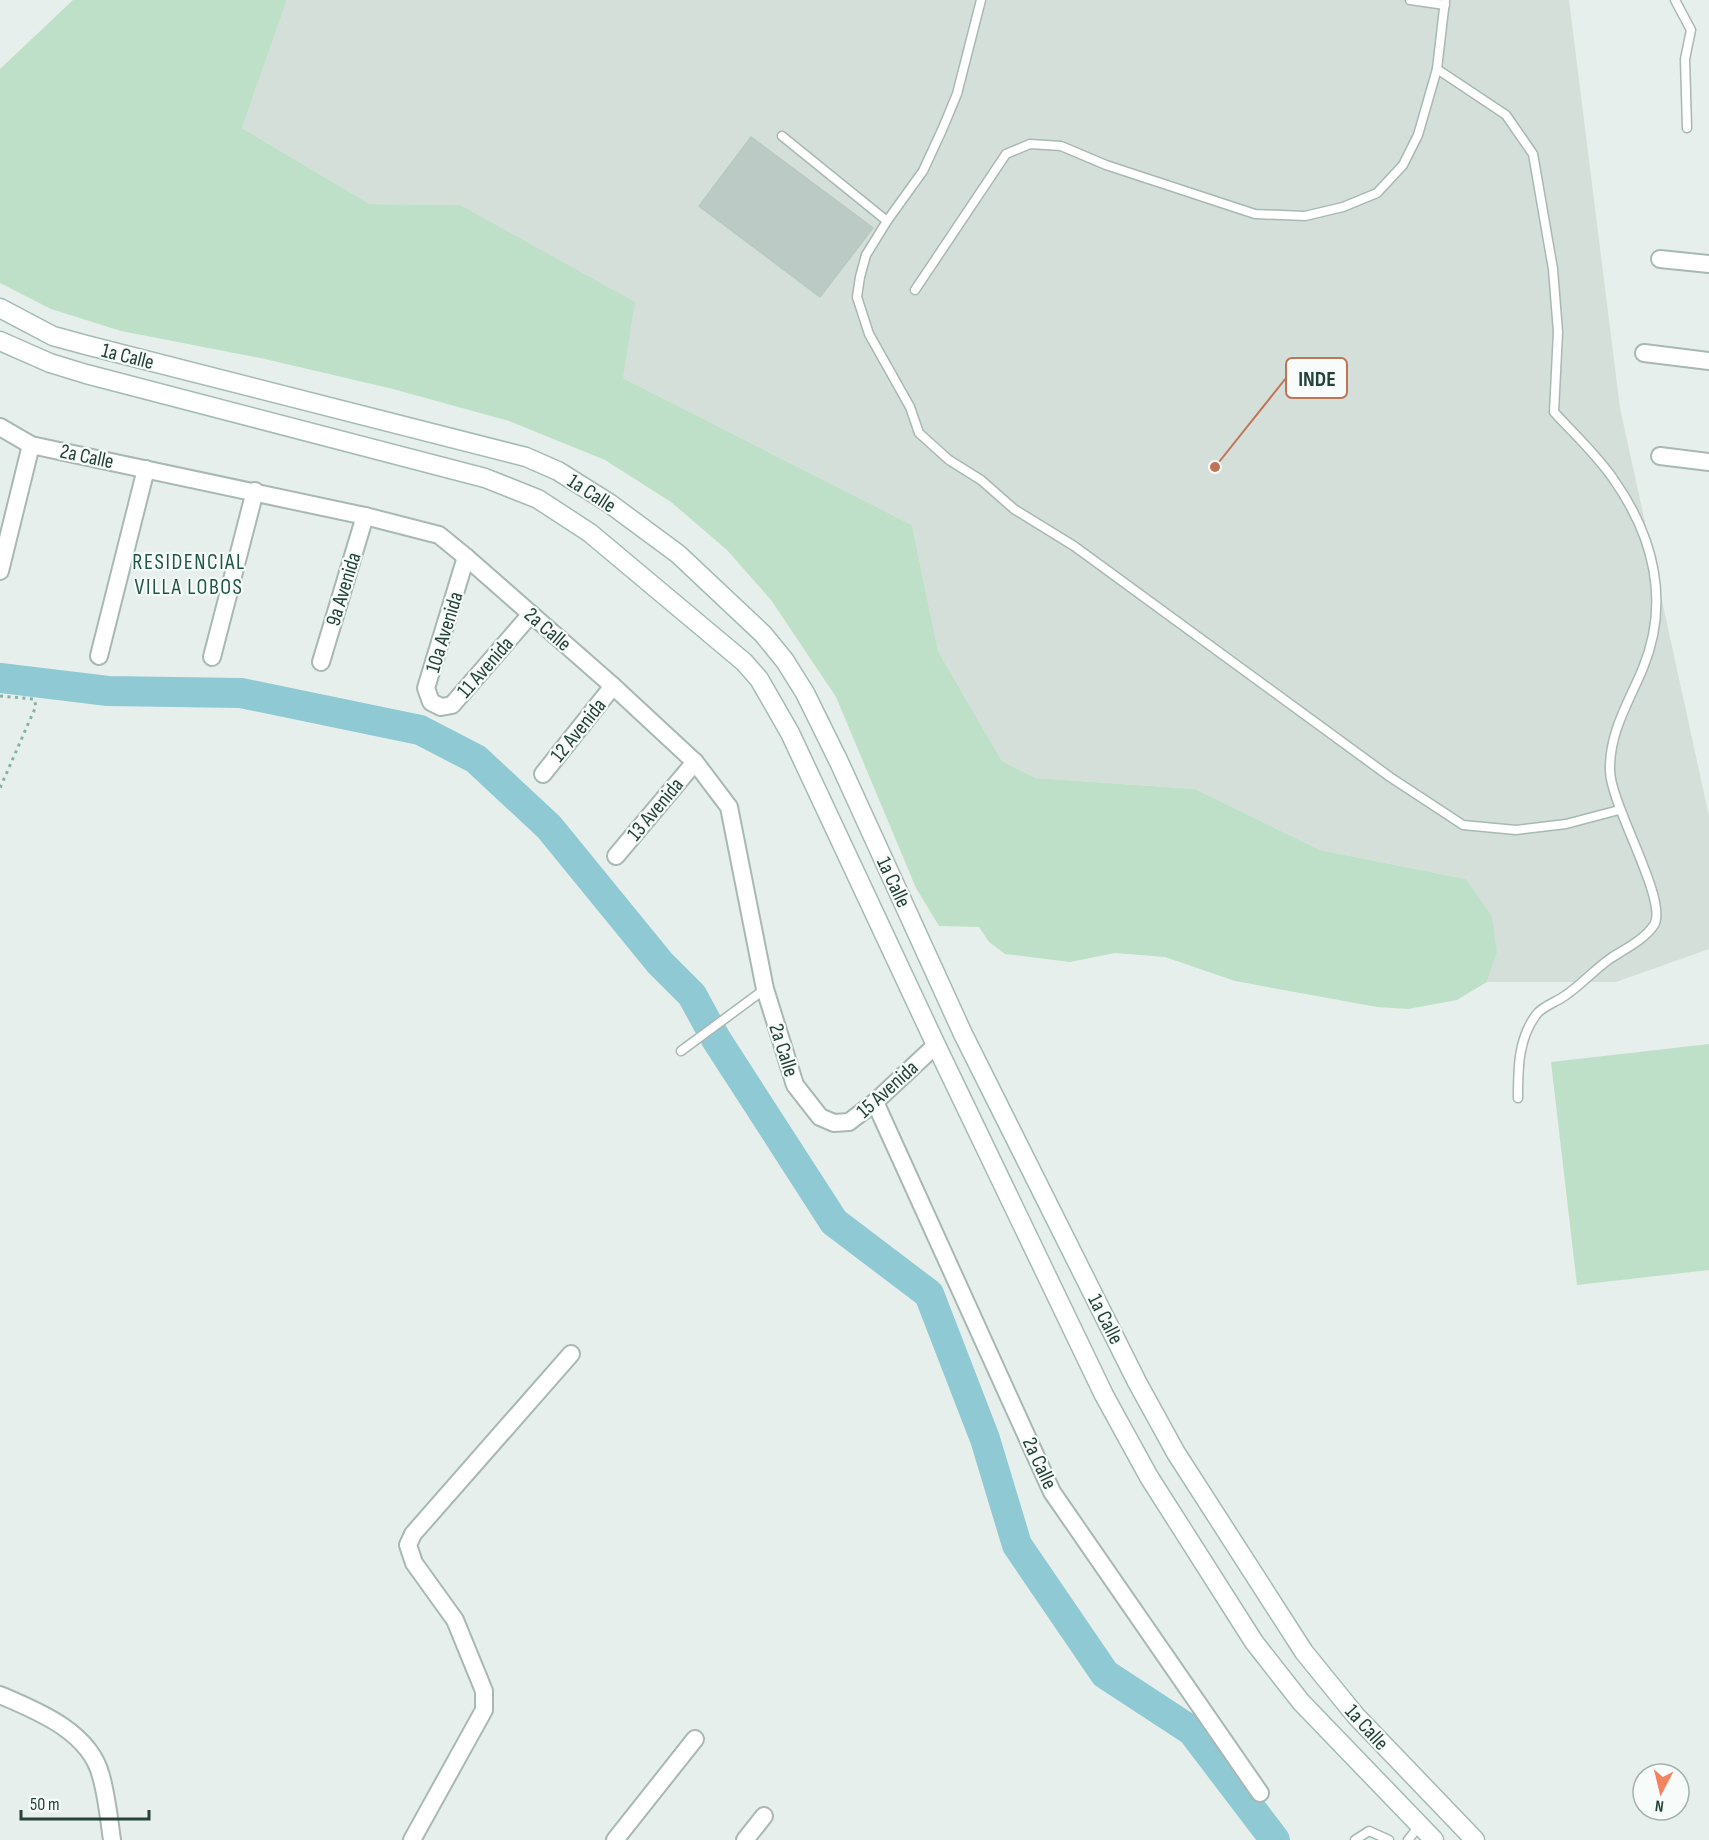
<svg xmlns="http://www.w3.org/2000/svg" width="1709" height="1840" font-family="'Sofia Sans Condensed',sans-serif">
  <rect width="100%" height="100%" fill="#e6efeb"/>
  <!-- built -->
  <path fill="#d4dfda" d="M287 0H1569L1620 408 1709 816V949L1616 982H1487L1497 953 1466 879 1320 850 1195 789 1036 778 1002 761 938 651 912 525 623 378 460 205 370 204 242 128Z"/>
  <!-- green -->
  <g fill="#bfe0c8">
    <path d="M73 0H287L242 128 370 204 460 205 635 302 623 378 912 525 938 651 1002 761 1036 778 1195 789 1320 850 1466 879 1492 917 1497 953 1487 982 1457 1000 1408 1009 1377 1007 1235 981 1165 957 1115 953 1070 962 1005 954 989 942 979 927 939 926 916 888 836 697 771 600 727 550 671 502 605 460 509 421 393 389 265 359 121 331 51 309 0 283V69Z"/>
    <path d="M1709 1044V1270L1577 1285 1551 1062Z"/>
  </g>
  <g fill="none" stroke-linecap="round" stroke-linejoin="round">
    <!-- river -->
    <path stroke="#8ec9d4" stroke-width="30" d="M0 678 108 691 241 693 420 730 476 759 549 827 660 963 692 995 716 1039 834 1222 929 1294 985 1439 1017 1545 1105 1674 1192 1731 1275 1840"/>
  </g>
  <!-- building -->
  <path fill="#bbcac4" stroke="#b8c9c2" stroke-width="1.5" d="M751 137 873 228 820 297 699 206Z"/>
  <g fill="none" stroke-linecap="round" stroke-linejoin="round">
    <!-- lane casing -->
    <g stroke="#a8b8b2" stroke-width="11">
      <g id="lane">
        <path d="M981 0 957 94 942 130 923 171 887 221 866 255 860 277 857 297 869 334 910 407 919 433 949 460 981 480 1014 509 1074 546 1390 777 1463 825 1516 830 1566 824 1619 810"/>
        <path d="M1410 0 1445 5"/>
        <path d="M1675 0 1691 30 1685 59 1687 128"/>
        <path d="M1437 69 1506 115 1533 154 1553 269 1558 332 1554 412C1574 434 1597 455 1614 480 1654 537 1670 602 1643 668 1629 702 1609 732 1610 771 1611 806 1669 902 1654 925 1645 939 1625 949 1611 958 1595 969 1582 984 1566 995 1557 1002 1542 1006 1536 1015 1518 1039 1518 1069 1518 1098"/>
        <path d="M782 136 887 221"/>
        <path d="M915 290 1006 154 1030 144 1061 146 1106 165 1255 214 1305 216 1343 207 1377 193 1403 165 1418 135 1437 69 1445 0"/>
        <path d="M681 1051 765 989"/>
        <path d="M1355 1840 1369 1831 1389 1840"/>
        <path d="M1408 1840 1420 1825"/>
      </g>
    </g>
    <!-- street casing -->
    <g stroke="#a8b8b2" stroke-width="20">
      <g id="street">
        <path d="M1660 259 1709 264"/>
        <path d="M1644 353 1709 361"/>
        <path d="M0 427 31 445 365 516 439 535 466 557 613 686 695 762 729 807 765 989 795 1085 820 1117 834 1123 849 1122 875 1102 936 1045"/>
        <path d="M1660 456 1709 462"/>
        <path d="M466 557 426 688 431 702 441 707 452 705 531 614"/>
        <path d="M0 571 31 445"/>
        <path d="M99 656 146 469"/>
        <path d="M212 657 255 491"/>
        <path d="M321 662 365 516"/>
        <path d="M543 774 613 686"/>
        <path d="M616 856 695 762"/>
        <path d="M875 1102 1052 1492 1260 1793"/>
        <path d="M0 1695C38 1711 90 1732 101 1776 107 1797 109 1819 112 1840"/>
        <path d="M412 1840 484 1710V1691L455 1620 414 1563 408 1545 413 1534 571 1354"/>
        <path d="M615 1840 695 1739"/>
        <path d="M745 1840 764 1816"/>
      </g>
    </g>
    <!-- secondary casing -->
    <g stroke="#a4bbb3" stroke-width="21">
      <g id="secondary">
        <path d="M0 308 53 336 86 345 526 457 558 471 609 503 678 554 763 634 785 661 805 693 839 762 963 1034 1137 1382 1176 1453 1304 1652 1356 1716 1475 1840"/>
        <path d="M0 341 50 363 86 374 485 478 538 499 590 533 744 662 759 679 790 733 936 1045 1104 1395 1149 1477 1254 1642 1301 1702 1434 1840"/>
      </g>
    </g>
    <!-- path -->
    <path stroke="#86b3a5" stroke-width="3" stroke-dasharray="3 4.5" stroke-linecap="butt" d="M0 696 34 699 36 706 0 788"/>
    <!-- lane -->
    <use href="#lane" stroke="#fff" stroke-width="8"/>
    <!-- street -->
    <use href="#street" stroke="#fff" stroke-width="16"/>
    <!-- secondary -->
    <use href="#secondary" stroke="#fff" stroke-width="18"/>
  </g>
  <g text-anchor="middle" stroke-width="4.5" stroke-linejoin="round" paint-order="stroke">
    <!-- street labels -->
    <g font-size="21" fill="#24423a" stroke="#f7fbf9">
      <text transform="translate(128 356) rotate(14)" y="7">1a Calle</text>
      <text transform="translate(87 456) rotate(12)" y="7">2a Calle</text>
      <text transform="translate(592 493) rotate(33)" y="7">1a Calle</text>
      <text transform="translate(343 589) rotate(-73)" y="7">9a Avenida</text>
      <text transform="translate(548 629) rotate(41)" y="7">2a Calle</text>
      <text transform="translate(444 632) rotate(-73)" y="7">10a Avenida</text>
      <text transform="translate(485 667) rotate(-49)" y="7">11 Avenida</text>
      <text transform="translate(578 730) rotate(-51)" y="7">12 Avenida</text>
      <text transform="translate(655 809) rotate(-50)" y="7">13 Avenida</text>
      <text transform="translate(894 882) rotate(65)" y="7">1a Calle</text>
      <text transform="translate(784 1050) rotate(72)" y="7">2a Calle</text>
      <text transform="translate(887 1089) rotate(-42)" y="7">15 Avenida</text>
      <text transform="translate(1106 1319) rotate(63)" y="7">1a Calle</text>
      <text transform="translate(1040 1463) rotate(65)" y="7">2a Calle</text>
      <text transform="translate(1367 1727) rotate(48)" y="7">1a Calle</text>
    </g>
    <!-- neighbourhood labels -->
    <g font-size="22" letter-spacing="1.5" fill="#1f5548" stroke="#f7fbf9">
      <text x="189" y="569">RESIDENCIAL<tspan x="189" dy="25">VILLA LOBOS</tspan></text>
    </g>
  </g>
  <!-- callouts -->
  <path fill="none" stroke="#c07456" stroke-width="2" d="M1215 467L1286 378"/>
  <circle fill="#c07456" stroke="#f7fbf9" stroke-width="2" cx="1215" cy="467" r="6"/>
  <rect fill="#f7fbf9" stroke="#c07456" stroke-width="2" x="1286" y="358" width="61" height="40" rx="6"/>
  <g font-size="22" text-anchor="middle" font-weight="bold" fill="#24423a">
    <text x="1317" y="386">INDE</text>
  </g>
  <!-- north arrow -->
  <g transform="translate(1661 1792) rotate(187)"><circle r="28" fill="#f7fbf9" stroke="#a3b1ad" stroke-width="1.5"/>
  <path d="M0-4.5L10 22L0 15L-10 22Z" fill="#f4845f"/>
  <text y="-9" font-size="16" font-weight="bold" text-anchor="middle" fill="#24423a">N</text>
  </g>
  <!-- scale -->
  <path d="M21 1810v9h128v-9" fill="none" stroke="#24423a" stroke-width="3"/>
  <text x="30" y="1810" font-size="18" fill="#24423a" stroke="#f7fbf9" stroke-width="4.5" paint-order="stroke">50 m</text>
</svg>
